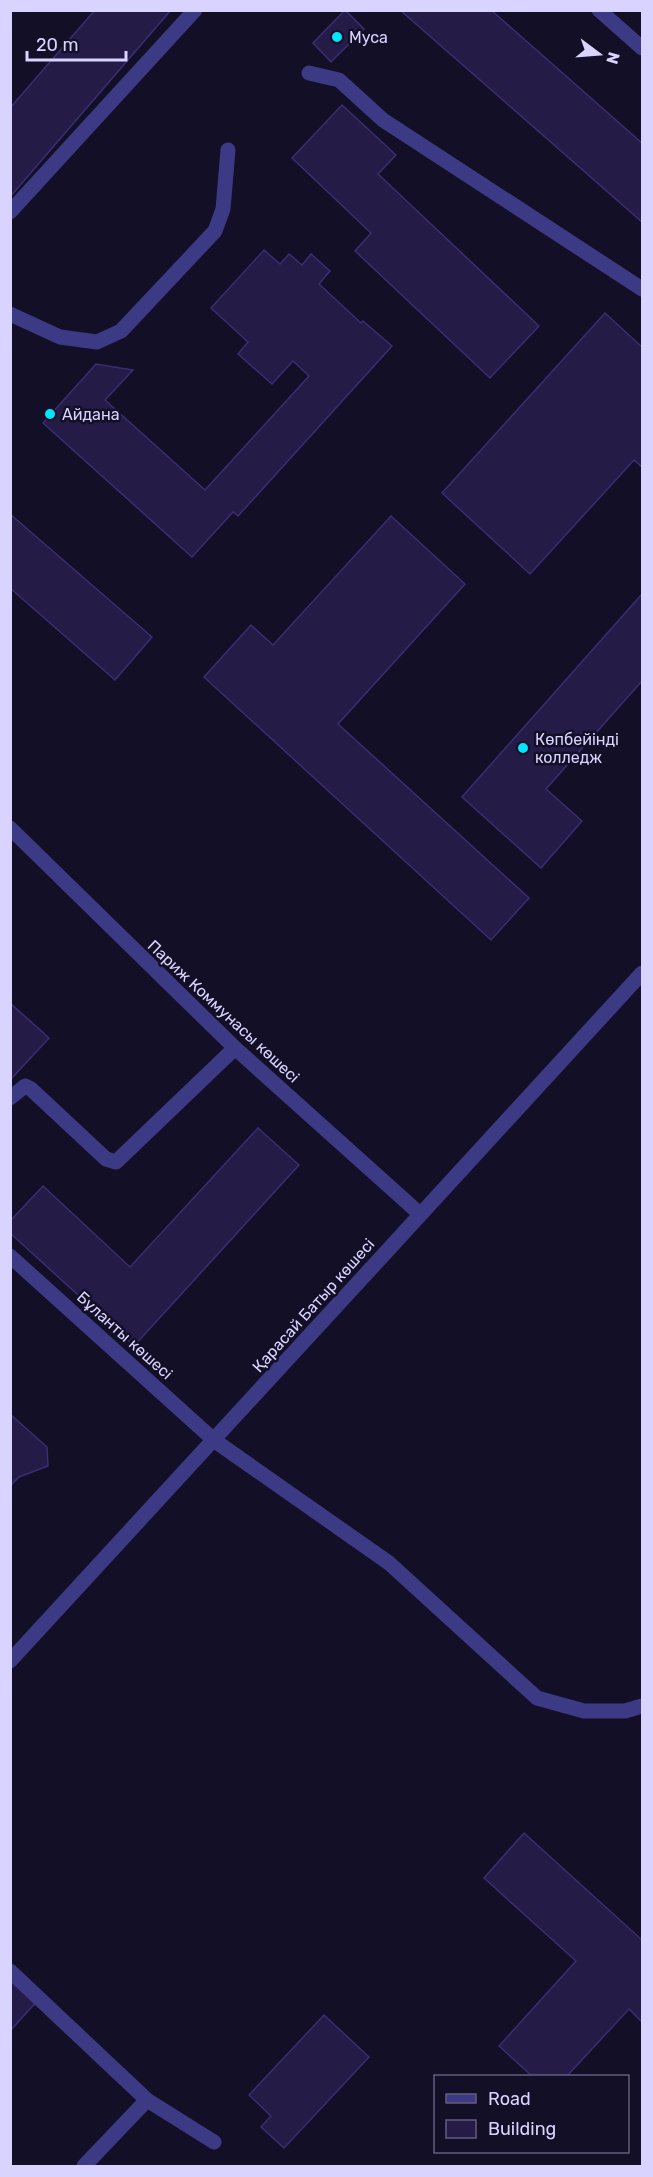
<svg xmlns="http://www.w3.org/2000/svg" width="653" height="2177" font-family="Rubik,sans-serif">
  <rect width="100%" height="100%" fill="#130f26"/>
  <!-- building -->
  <g fill="#241b47" stroke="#3b2d73" stroke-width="1.5">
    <path d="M95 10H171L10 197V108Z"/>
    <path d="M345 10 364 29 331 62 313 43Z"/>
    <path d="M400 10H491L642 143V222Z"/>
    <path d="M342 105 396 155 378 174 539 326 490 378 355 251 371 233 292 158Z"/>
    <path d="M264 250 280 264 289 254 302 265 311 254 330 271 319 284 361 323 363 321 392 346 238 516 233 512 192 557 43 423 96 364 133 370 105 400 205 490 309 376 293 361 272 384 238 354 248 342 211 308Z"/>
    <path d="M605 313 642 347V467L634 460 530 574 442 493Z"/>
    <path d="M10 514 152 637 115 680 10 588Z"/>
    <path d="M391 516 465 584 338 724 529 898 491 940 204 677 251 625 273 645Z"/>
    <path d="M642 594V681L546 789 582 821 541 868 462 797Z"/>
    <path d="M10 1003 49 1038 10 1080Z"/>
    <path d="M258 1128 299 1165 134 1346 10 1233V1221L43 1186 130 1267Z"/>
    <path d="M10 1414 47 1447 48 1466 19 1477 10 1486Z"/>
    <path d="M524 1833 642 1940V2022L629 2009 567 2076H532L499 2046 576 1961 484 1878Z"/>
    <path d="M10 1975 38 2000 10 2031Z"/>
    <path d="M324 2015 369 2057 284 2148 261 2127 271 2116 249 2095Z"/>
  </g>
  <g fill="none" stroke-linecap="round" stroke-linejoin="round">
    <!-- service -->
    <g stroke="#3d3a85" stroke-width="15">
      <path d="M599 10 642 48"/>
      <path d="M309 73 339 80 383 120 642 289"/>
      <path d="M10 314 60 337 97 342 121 331 215 231 223 209 228 150"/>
      <path d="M10 828 235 1048 420 1214"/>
      <path d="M10 1098 25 1086 31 1089 106 1159 116 1162 235 1048"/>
      <path d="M215 1441 389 1563 537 1698 584 1711H625L642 1706"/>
      <path d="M10 1971 147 2100 214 2142"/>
      <path d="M84 2166 147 2100"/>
    </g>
    <!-- minor -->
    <g stroke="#3d3a85" stroke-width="15">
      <path d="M10 212 195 10"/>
      <path d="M10 1256 215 1441"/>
    </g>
    <!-- tertiary -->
    <path stroke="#3d3a85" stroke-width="15" d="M10 1661C222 1433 431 1202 642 973"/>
  </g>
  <!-- markers -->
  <g fill="#00e5ff" stroke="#130f26" stroke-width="2">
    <circle cx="337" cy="37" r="6"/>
    <circle cx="50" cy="414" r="6"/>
    <circle cx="523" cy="748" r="6"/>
  </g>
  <g text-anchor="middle" stroke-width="5" stroke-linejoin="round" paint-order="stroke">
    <!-- poi labels -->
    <g font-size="16" fill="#d9d4ff" stroke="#130f26" text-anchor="start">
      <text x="349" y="43">Муса</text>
      <text x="62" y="420">Айдана</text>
      <text x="535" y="745">Көпбейінді<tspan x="535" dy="18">колледж</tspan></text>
    </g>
    <!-- street labels -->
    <g font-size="16" fill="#d9d4ff" stroke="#130f26">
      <text transform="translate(224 1011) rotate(43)" y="6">Париж Коммунасы көшесі</text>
      <text transform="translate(313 1305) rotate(-48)" y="6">Қарасай Батыр көшесі</text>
      <text transform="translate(125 1335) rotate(42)" y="6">Бұланты көшесі</text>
    </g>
  </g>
  <!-- border -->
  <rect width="653" height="2177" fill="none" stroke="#d9d4ff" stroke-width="24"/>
  <!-- legend -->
  <rect x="434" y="2075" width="195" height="78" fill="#130f26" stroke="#625e7d" stroke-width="1.5"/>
  <rect x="446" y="2094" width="30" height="9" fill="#3d3a85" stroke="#625e7d" stroke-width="1.5"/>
  <text x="488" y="2105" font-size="18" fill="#d9d4ff">Road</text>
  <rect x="446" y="2120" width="30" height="18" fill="#241b47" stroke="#625e7d" stroke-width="1.5"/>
  <text x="488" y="2135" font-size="18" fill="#d9d4ff">Building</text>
  <!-- north arrow -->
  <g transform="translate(599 54) rotate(106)" stroke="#130f26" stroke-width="4.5" paint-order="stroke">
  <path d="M0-4.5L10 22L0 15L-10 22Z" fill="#d9d4ff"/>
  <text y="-9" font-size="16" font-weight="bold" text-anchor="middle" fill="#d9d4ff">N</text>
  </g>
  <!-- scale -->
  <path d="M27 51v9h99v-9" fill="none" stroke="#d9d4ff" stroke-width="3"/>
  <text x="36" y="51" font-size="18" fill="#d9d4ff" stroke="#130f26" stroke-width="4.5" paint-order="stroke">20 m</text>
</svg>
